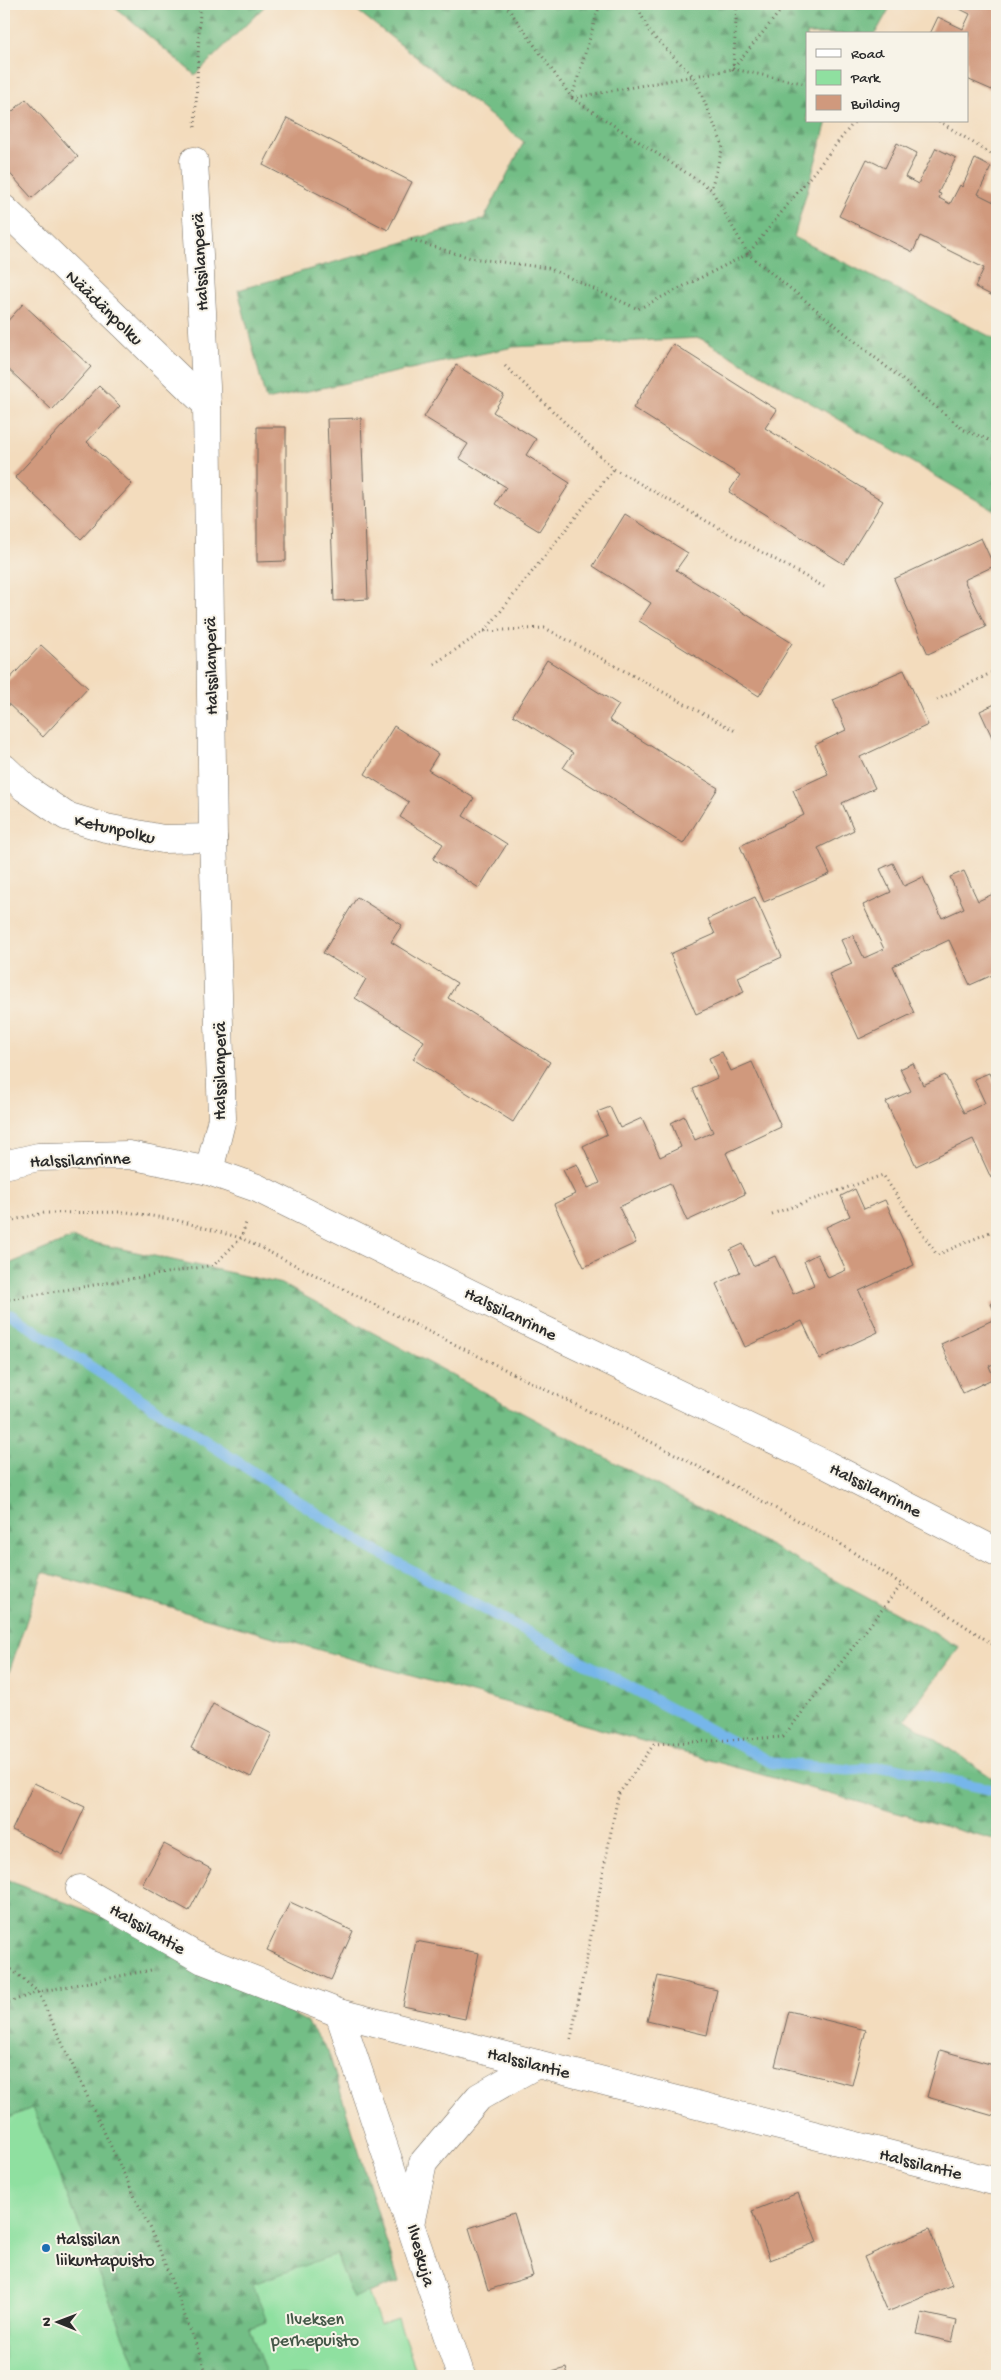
<svg xmlns="http://www.w3.org/2000/svg" width="1001" height="2380" font-family="'Gochi Hand',sans-serif">
  <defs>
    <pattern id="forest-firs" width="22" height="20" patternUnits="userSpaceOnUse" patternTransform="scale(1.25)"><rect width="22" height="20" fill="#73be86"/><path d="M5 1l3.5 6h-7zM16 11l3.5 6h-7z" fill="#5f9b6e"/></pattern>
  </defs>
  <rect width="100%" height="100%" fill="#f7f3e8"/>
  <filter id="ink" filterUnits="userSpaceOnUse"><feTurbulence type="fractalNoise" baseFrequency=".02" numOctaves="2"/><feDisplacementMap in="SourceGraphic" scale="10" xChannelSelector="R" yChannelSelector="G"/><feConvolveMatrix kernelMatrix="1 2 1 2 8 2 1 2 1" color-interpolation-filters="sRGB"/></filter>
  <filter id="wash" filterUnits="userSpaceOnUse"><feTurbulence type="fractalNoise" baseFrequency=".0096" numOctaves="4" result="noise"/><feDisplacementMap in="SourceGraphic" scale="20" xChannelSelector="R" yChannelSelector="G"/><feGaussianBlur stdDeviation="1.12" result="paint"/><feColorMatrix in="noise" values="0 0 0 0 0 0 0 0 0 0 0 0 0 0 0 0 0 1.4 0 .05"/><feComposite in="paint" operator="in"/></filter>
  <g filter="url(#wash)">
    <rect width="100%" height="100%" fill="#f3dcbd"/>
    <!-- forest -->
    <g fill="url(#forest-firs)" stroke="#4f7458">
      <path d="M111 4H267L195 75Z"/>
      <path d="M349 4H892L875 34H807V121H827L794 237 997 340V512L700 338 513 347 266 400 238 290 484 219 524 142Z"/>
      <path d="M72 1238 282 1284 959 1647 905 1719 997 1781V1841L43 1572 4 1687V1266Z"/>
      <path d="M4 1879 136 1929 307 2022 328 2051 399 2282 353 2298 336 2254 267 2322 249 2328 267 2376H140L32 2108 4 2120Z"/>
    </g>
    <!-- green -->
    <g fill="#8fe0a0" stroke="#5d8666">
      <path d="M32 2108 140 2376H4V2120Z"/>
      <path d="M336 2254 353 2298 368 2292 380 2325 398 2319 418 2376H267L249 2328 267 2322 253 2284Z"/>
    </g>
    <g fill="none" stroke-linecap="round" stroke-linejoin="round">
      <!-- stream -->
      <path stroke="#76b6ea" stroke-width="11" d="M11 1315 372 1549 772 1763 848 1770 892 1767 997 1791"/>
    </g>
    <g id="blocks">
      <!-- building -->
      <g fill="#d0997d">
        <path d="M950 4H997V79L992 90 967 79V34H930L938 17 963 29 970 14Z"/>
        <path d="M26 99 78 157 32 198 4 167V119Z"/>
        <path d="M287 118 412 182 388 230 263 165Z"/>
        <path d="M897 143 917 153 905 177 918 184 936 148 956 158 938 193 941 194 939 198 950 204 960 185 962 187 975 159 991 167 978 194 996 203 997 199V298L975 287 984 268 920 236 913 252 839 216 867 159 885 168Z"/>
        <path d="M23 304 91 367 52 410 4 365V325Z"/>
        <path d="M673 344 777 410 765 428 883 501 844 564 729 492 740 475 633 408Z"/>
        <path d="M456 365 504 395 493 412 536 439 526 455 570 483 539 531 495 504 506 487 459 458 468 444 424 417Z"/>
        <path d="M99 386 120 406 87 442 132 484 81 539 15 477Z"/>
        <path d="M361 418 368 599 334 601 327 419Z"/>
        <path d="M257 427H286V561L257 562Z"/>
        <path d="M625 514 688 553 676 570 792 643 759 696 639 621 651 603 593 566Z"/>
        <path d="M981 538 994 566 964 580 986 627 928 654 894 579Z"/>
        <path d="M41 645 88 688 43 737 4 700V685Z"/>
        <path d="M547 660 619 705 609 720 718 788 683 844 563 768 573 753 513 715Z"/>
        <path d="M904 670 928 725 860 757 875 788 842 803 854 830 818 848 830 874 764 902 740 846 804 815 793 790 828 774 815 745 846 730 833 700Z"/>
        <path d="M997 703V748L980 711Z"/>
        <path d="M394 726 438 754 428 770 474 798 463 816 507 844 479 888 433 859 443 844 400 817 409 802 365 774Z"/>
        <path d="M893 863 904 886 923 877 942 918 964 908 950 877 964 871 978 901 995 893 997 898V973L970 985 949 940 893 966 914 1013 859 1039 829 974 852 964 841 940 853 935 864 958 884 949 863 905 891 892 880 869Z"/>
        <path d="M357 897 402 925 391 942 457 983 448 998 550 1062 513 1122 413 1059 424 1041 355 998 366 979 323 953Z"/>
        <path d="M755 897 782 957 738 977 744 992 696 1014 670 954 715 934 708 919Z"/>
        <path d="M722 1052 731 1071 752 1062 781 1127 726 1153 745 1194 687 1221 670 1183 619 1207 636 1243 584 1267 554 1204 575 1194 563 1170 577 1164 588 1188 600 1183 583 1146 607 1134 597 1112 610 1107 620 1128 642 1118 660 1157 681 1147 671 1123 684 1116 695 1140 713 1132 693 1089 717 1078 709 1058Z"/>
        <path d="M913 1063 923 1085 945 1075 964 1113 985 1103 974 1079 989 1073 997 1092V1175L991 1178 973 1139 916 1166 886 1102 911 1091 900 1069Z"/>
        <path d="M855 1189 864 1209 885 1200 914 1265 859 1291 878 1332 820 1359 802 1321 745 1347 716 1284 740 1272 730 1250 743 1244 753 1266 775 1256 793 1294 814 1285 804 1261 817 1254 828 1278 846 1270 826 1227 850 1216 841 1196Z"/>
        <path d="M997 1301V1318L991 1304Z"/>
        <path d="M997 1318V1362L989 1366 994 1378 963 1393 941 1344Z"/>
        <path d="M213 1704 272 1734 251 1777 191 1748Z"/>
        <path d="M34 1783 85 1807 63 1855 12 1830Z"/>
        <path d="M164 1844 211 1869 189 1911 142 1885Z"/>
        <path d="M290 1902 353 1931 331 1980 267 1950Z"/>
        <path d="M416 1941 479 1953 465 2019 403 2006Z"/>
        <path d="M658 1976 717 1990 707 2035 647 2021Z"/>
        <path d="M789 2011 866 2030 852 2085 775 2066Z"/>
        <path d="M940 2050 997 2066V2117L927 2097Z"/>
        <path d="M798 2193 817 2242 770 2260 752 2211Z"/>
        <path d="M514 2213 533 2276 488 2290 469 2228Z"/>
        <path d="M929 2229 952 2285 887 2312 864 2257Z"/>
        <path d="M922 2313 957 2321 952 2342 917 2334Z"/>
        <path d="M566 2368 568 2376H538Z"/>
      </g>
    </g>
  </g>
  <g filter="url(#ink)">
    <use href="#blocks" fill-opacity="0" stroke="#71695e" stroke-width="1"/>
    <g fill="none" stroke-linecap="round" stroke-linejoin="round">
      <!-- minor casing -->
      <g stroke="#71695e" stroke-width="29">
        <g id="minor">
          <path d="M194 161 207 405 213 838 222 1118 209 1171"/>
          <path d="M4 209 207 405"/>
          <path d="M4 768 25 788 66 816 106 828 163 839 213 838"/>
          <path d="M80 1889 203 1960 339 2013 997 2182"/>
          <path d="M339 2013 409 2222"/>
          <path d="M461 2376 410 2224 423 2163 479 2097 537 2064"/>
        </g>
      </g>
      <!-- tertiary casing -->
      <g stroke="#71695e" stroke-width="29">
        <path id="tertiary" d="M4 1165 38 1157 129 1155 209 1171 257 1188 534 1325 827 1465 997 1552"/>
      </g>
      <!-- path -->
      <g stroke="#71695e" stroke-width="3" stroke-dasharray="1 4" stroke-linecap="butt">
        <path d="M505 4 572 98 711 189 748 254 964 430 997 443"/>
        <path d="M636 4 650 33 694 77 723 146 711 189"/>
        <path d="M737 4 733 69 807 84"/>
        <path d="M572 97 600 4"/>
        <path d="M572 98 733 69 786 4"/>
        <path d="M939 121 997 158"/>
        <path d="M195 127 200 11 196 4"/>
        <path d="M411 240 471 258 548 268 638 309 748 254 855 121"/>
        <path d="M505 366 614 469 824 587"/>
        <path d="M485 631 614 469"/>
        <path d="M434 664 484 631 545 628 737 732"/>
        <path d="M937 700 997 670"/>
        <path d="M772 1214 883 1175 937 1255 997 1229"/>
        <path d="M4 1222 44 1213 127 1212 176 1220 241 1238 673 1453 836 1541 997 1647"/>
        <path d="M4 1300 214 1265 241 1238 247 1220"/>
        <path d="M4 1963 38 1992 158 2246 208 2376"/>
        <path d="M4 2004 38 1992 151 1970"/>
        <path d="M571 2039 618 1795 654 1744 783 1737 902 1584"/>
      </g>
      <!-- minor -->
      <use href="#minor" stroke="#fff" stroke-width="28"/>
      <!-- tertiary -->
      <use href="#tertiary" stroke="#fff" stroke-width="28"/>
    </g>
  </g>
  <!-- markers -->
  <circle fill="#1f6fb2" stroke="#f7f3e8" stroke-width="2" cx="46" cy="2248" r="5"/>
  <g text-anchor="middle" stroke-width="4" stroke-linejoin="round" paint-order="stroke">
    <!-- street labels -->
    <g font-size="18" fill="#2b2b2b" stroke="#f7f3e8">
      <text transform="translate(199 262) rotate(-93)" y="6">Halssilanperä</text>
      <text transform="translate(105 307) rotate(44)" y="6">Näädänpolku</text>
      <text transform="translate(210 666) rotate(-91)" y="6">Halssilanperä</text>
      <text transform="translate(115 828) rotate(13)" y="6">Ketunpolku</text>
      <text transform="translate(219 1071) rotate(-90)" y="6">Halssilanperä</text>
      <text transform="translate(80 1159) rotate(-2)" y="6">Halssilanrinne</text>
      <text transform="translate(511 1313) rotate(26)" y="6">Halssilanrinne</text>
      <text transform="translate(876 1489) rotate(27)" y="6">Halssilanrinne</text>
      <text transform="translate(148 1928) rotate(30)" y="6">Halssilantie</text>
      <text transform="translate(529 2062) rotate(14)" y="6">Halssilantie</text>
      <text transform="translate(921 2163) rotate(14)" y="6">Halssilantie</text>
      <text transform="translate(422 2255) rotate(74)" y="6">Ilveskuja</text>
    </g>
    <!-- poi labels -->
    <g font-size="18" fill="#2b2b2b" stroke="#f7f3e8" text-anchor="start">
      <text x="56" y="2244">Halssilan<tspan x="56" dy="21">liikuntapuisto</tspan></text>
    </g>
    <!-- park labels -->
    <g font-size="18" fill="#445848" stroke="#f7f3e8">
      <text x="315" y="2324">Ilveksen<tspan x="315" dy="21">perhepuisto</tspan></text>
    </g>
  </g>
  <!-- margin -->
  <rect width="1001" height="2380" fill="none" stroke="#f7f3e8" stroke-width="20"/>
  <!-- legend -->
  <rect x="806" y="32" width="162" height="90" fill="#f7f3e8" stroke="#a5a39c"/>
  <rect x="816" y="49" width="25" height="8" fill="#ffffff" stroke="#a5a39c"/>
  <text x="851" y="58" font-size="15" fill="#2b2b2b">Road</text>
  <rect x="816" y="70" width="25" height="15" fill="#8fe0a0" stroke="#a5a39c"/>
  <text x="851" y="82" font-size="15" fill="#2b2b2b">Park</text>
  <rect x="816" y="95" width="25" height="15" fill="#d0997d" stroke="#a5a39c"/>
  <text x="851" y="108" font-size="15" fill="#2b2b2b">Building</text>
  <!-- north arrow -->
  <g transform="translate(58 2322) rotate(271)" stroke="#f7f3e8" stroke-width="4" paint-order="stroke">
  <path d="M0-4L9 19L0 12L-9 19Z" fill="#2b2b2b"/>
  <text y="-8" font-size="14" font-weight="bold" text-anchor="middle" fill="#2b2b2b">N</text>
  </g>
</svg>
